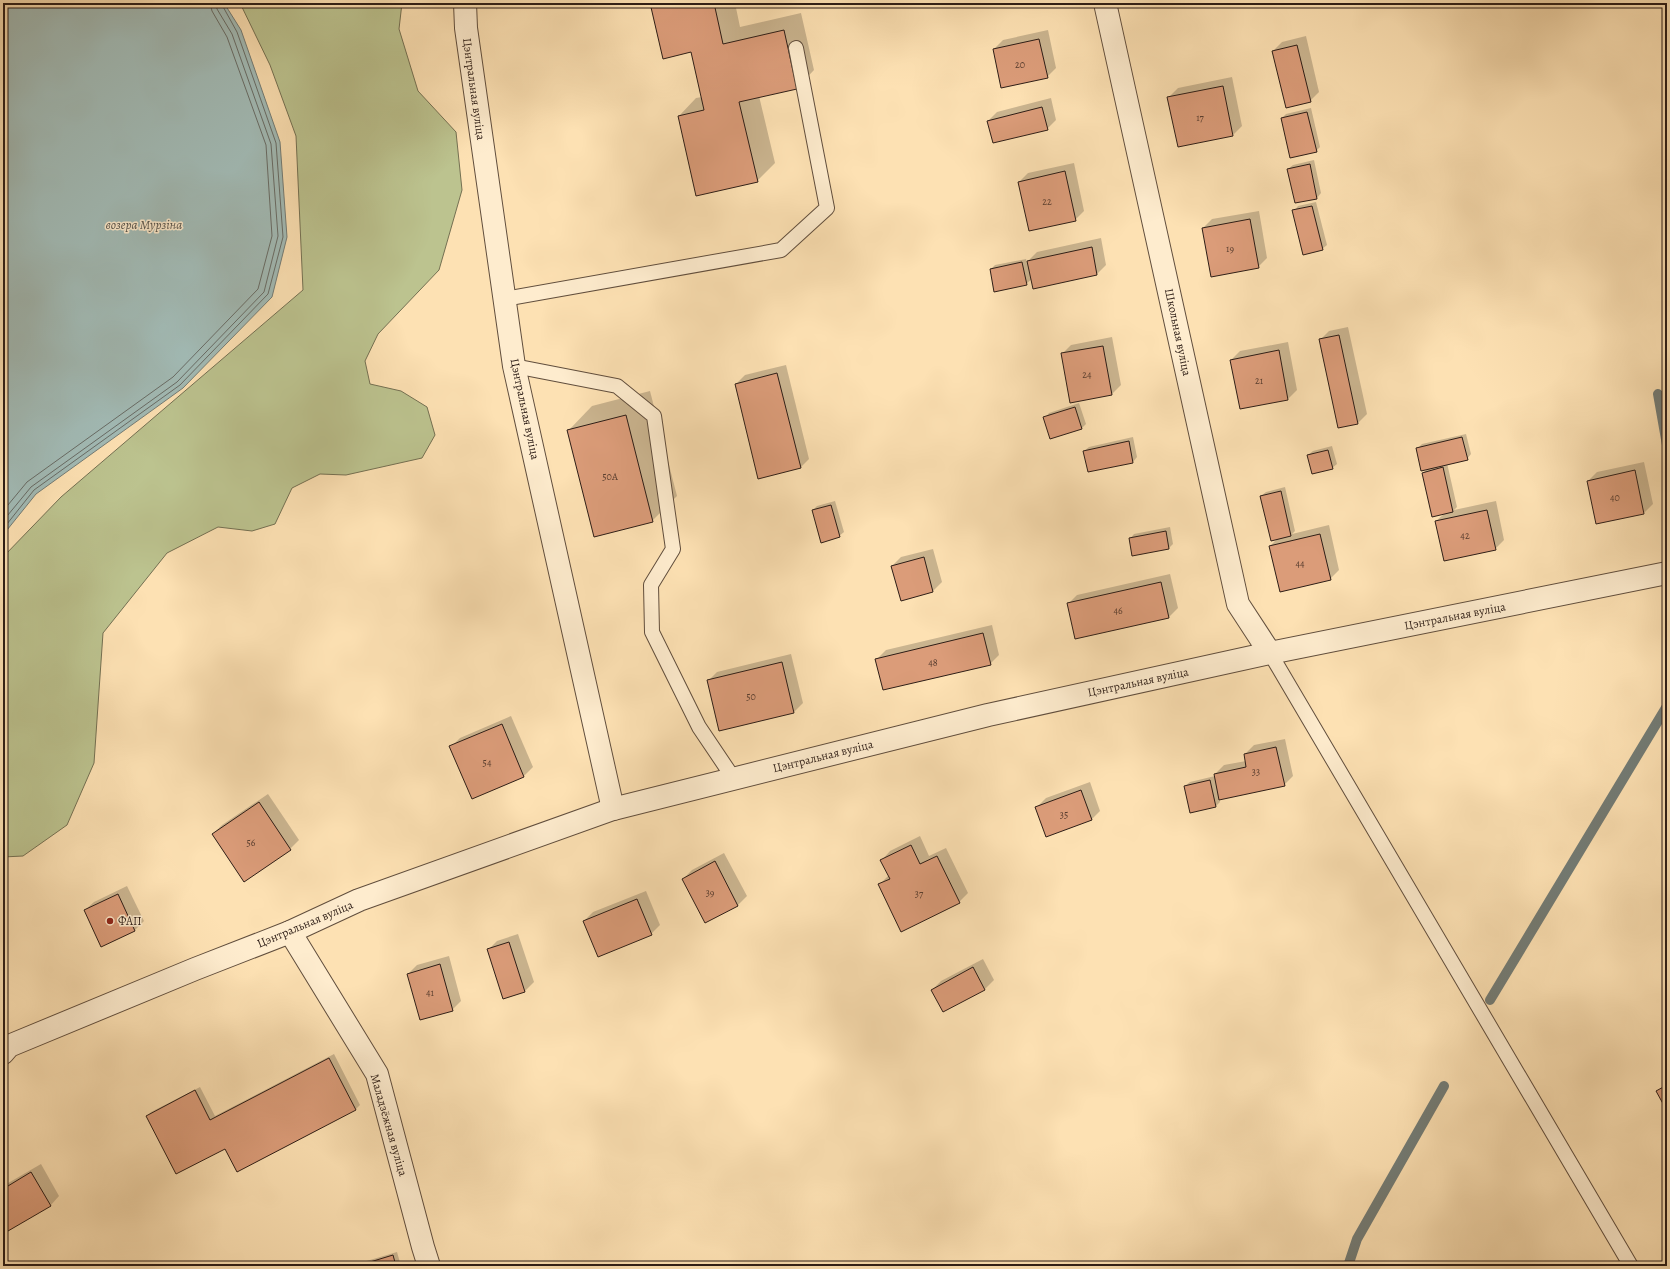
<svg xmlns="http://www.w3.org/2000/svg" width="1670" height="1269" font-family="Alegreya,serif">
  <rect width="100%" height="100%" fill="#fde1b3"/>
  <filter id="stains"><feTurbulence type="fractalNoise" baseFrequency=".005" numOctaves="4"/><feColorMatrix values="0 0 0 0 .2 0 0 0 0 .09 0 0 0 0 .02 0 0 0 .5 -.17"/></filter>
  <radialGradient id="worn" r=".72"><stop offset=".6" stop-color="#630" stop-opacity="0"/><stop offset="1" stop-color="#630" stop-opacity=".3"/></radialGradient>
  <!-- green -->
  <path fill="#bcc38f" stroke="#747052" d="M240 3H402L399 29 418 91 456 132 462 190 439 270 378 334 365 361 370 384 401 391 427 407 435 435 422 458 346 475 320 474 292 488 275 524 252 531 218 527 167 553 103 633 94 763 67 825 23 856 3 857V557L61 497 303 290 296 136 270 65Z"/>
  <!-- water -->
  <path fill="#a2bbb6" stroke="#737c76" d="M3 3H224L241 30 280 142 287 237 272 297 183 388 36 494 3 535Z"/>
  <!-- shadow -->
  <g fill="#0003">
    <path d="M651 3H735L740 27 801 13 814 70 797 88 759 96 775 163 757 181 679 116 696 98 702 97 692 51Z"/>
    <path d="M1048 30 1056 68 1047 77 994 49 1003 40Z"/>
    <path d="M1306 36 1319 92 1310 101 1273 51 1282 42Z"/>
    <path d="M1232 77 1242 126 1233 135 1169 97 1178 88Z"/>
    <path d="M1051 98 1056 120 1047 129 988 121 997 112Z"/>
    <path d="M1311 108 1320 147 1316 151 1282 118 1286 114Z"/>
    <path d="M1314 160 1321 193 1317 198 1288 169 1293 165Z"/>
    <path d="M1074 163 1084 211 1075 220 1019 182 1028 173Z"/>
    <path d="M1316 202 1327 245 1322 249 1294 211 1298 206Z"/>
    <path d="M1259 211 1267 258 1258 267 1203 228 1212 219Z"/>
    <path d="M1101 238 1106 265 1097 274 1034 288 1032 279 1026 284 991 269 995 265 1026 259 1027 262 1037 252Z"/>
    <path d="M1348 327 1367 414 1358 423 1338 427 1320 340 1329 331Z"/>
    <path d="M1112 337 1121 385 1112 394 1071 401 1062 354 1071 345Z"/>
    <path d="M1288 342 1297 390 1288 399 1240 408 1231 360 1240 351Z"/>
    <path d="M786 365 809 459 800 468 736 384 745 375Z"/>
    <path d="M650 391 677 496 652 521 568 431 592 406Z"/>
    <path d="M1079 403 1086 424 1082 428 1051 438 1045 418 1049 413Z"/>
    <path d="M1466 434 1471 454 1467 459 1447 463 1457 507 1454 510 1496 501 1504 540 1495 549 1436 521 1444 514 1423 473 1428 468 1418 448 1422 444Z"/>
    <path d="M1133 437 1137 457 1133 462 1089 471 1084 451 1089 447Z"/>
    <path d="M1332 446 1337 464 1332 468 1308 455 1313 451Z"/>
    <path d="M1644 462 1653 504 1644 513 1597 523 1588 481 1597 472Z"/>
    <path d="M1285 487 1295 531 1292 534 1329 525 1339 570 1330 579 1270 546 1278 538 1261 496 1266 492Z"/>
    <path d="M835 501 844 532 839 536 813 510 817 506Z"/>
    <path d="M1170 527 1173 544 1169 548 1130 539 1134 534Z"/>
    <path d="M933 549 942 582 933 591 892 566 901 557Z"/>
    <path d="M1170 574 1178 608 1169 617 1068 604 1077 595Z"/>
    <path d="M992 625 999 655 990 664 877 659 886 650Z"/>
    <path d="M791 654 803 703 794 712 708 681 717 672Z"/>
    <path d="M511 716 533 767 524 776 473 798 451 747 460 738Z"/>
    <path d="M1285 739 1293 776 1284 785 1219 799 1220 802 1216 806 1185 786 1190 782 1215 776V774L1224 765 1246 761 1245 754 1254 745Z"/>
    <path d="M1090 782 1100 811 1091 820 1037 807 1046 798Z"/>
    <path d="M268 794 299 840 290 849 213 834 222 825Z"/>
    <path d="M920 836 929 856 946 848 968 893 959 902 879 885 889 875 882 860 890 851Z"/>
    <path d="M724 853 747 896 738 905 705 922 683 879 692 870Z"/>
    <path d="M127 886 144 921 135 930 102 946 85 910 94 902Z"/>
    <path d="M646 891 660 925 651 934 584 921 593 912Z"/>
    <path d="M518 934 534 982 525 991 488 950 497 941Z"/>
    <path d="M449 956 461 1001 452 1010 408 974 417 965Z"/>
    <path d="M983 959 994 980 985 989 943 1011 932 990 941 981Z"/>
    <path d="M334 1054 360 1105 356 1109 237 1171 225 1148 147 1116 151 1112 200 1087 215 1116Z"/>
    <path d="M41 1164 59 1196 51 1205 9 1229 3 1219V1186Z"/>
    <path d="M397 1252 401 1266H352L353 1265Z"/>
  </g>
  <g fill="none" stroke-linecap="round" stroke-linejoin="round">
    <!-- shore -->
    <g stroke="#686c66" stroke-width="1">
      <path d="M3 511 27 482 173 377 258 289 272 236 266 145 227 37 212 11 210 3"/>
      <path d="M3 521 31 487 177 382 264 292 278 236 271 144 232 34 217 9 216 3"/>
      <path d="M3 529 34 490 180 385 268 294 283 237 276 143 237 32 221 3"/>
    </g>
    <!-- stream -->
    <g stroke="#737c76" stroke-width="10">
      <path d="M1658 394 1667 445"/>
      <path d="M1490 1000 1667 706"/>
      <path d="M1348 1266 1357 1239 1444 1086"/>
    </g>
  </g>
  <!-- building -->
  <g fill="#db9c79" stroke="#2d1d16">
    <path d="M650 3H714L723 44 784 30 797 89 739 102 758 182 696 196 678 116 704 110 691 52 663 59Z"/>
    <path d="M1039 39 1048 78 1001 88 993 49Z"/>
    <path d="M1297 45 1311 102 1286 108 1272 51Z"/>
    <path d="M1223 86 1233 136 1178 147 1167 97Z"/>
    <path d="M1042 107 1048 130 993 143 987 121Z"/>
    <path d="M1307 112 1317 152 1290 158 1281 118Z"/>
    <path d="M1310 164 1317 199 1295 203 1287 169Z"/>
    <path d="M1065 171 1076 221 1029 231 1018 182Z"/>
    <path d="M1312 206 1323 250 1303 255 1292 210Z"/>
    <path d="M1250 219 1259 268 1211 277 1202 228Z"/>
    <path d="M1092 247 1097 275 1033 289 1027 261Z"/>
    <path d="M1022 262 1027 285 994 292 990 269Z"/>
    <path d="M1339 335 1358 424 1338 428 1319 339Z"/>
    <path d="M1103 346 1112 395 1070 403 1061 353Z"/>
    <path d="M1279 350 1288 400 1240 409 1230 360Z"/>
    <path d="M777 373 801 468 758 479 735 384Z"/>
    <path d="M1075 407 1082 429 1050 439 1043 417Z"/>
    <path d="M626 415 653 522 594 537 567 430Z"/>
    <path d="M1462 437 1468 460 1421 471 1416 448Z"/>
    <path d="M1129 441 1133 463 1088 472 1083 451Z"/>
    <path d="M1328 450 1333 469 1312 474 1307 455Z"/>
    <path d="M1443 467 1453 512 1432 517 1422 473Z"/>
    <path d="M1635 470 1644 514 1596 524 1587 481Z"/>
    <path d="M1281 491 1291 536 1271 541 1260 496Z"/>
    <path d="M831 505 840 537 821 543 812 510Z"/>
    <path d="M1487 510 1496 550 1444 561 1435 521Z"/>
    <path d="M1166 531 1169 549 1132 556 1129 538Z"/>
    <path d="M1320 534 1331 580 1280 592 1269 546Z"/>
    <path d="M924 557 933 592 901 601 891 566Z"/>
    <path d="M1161 582 1169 618 1075 639 1067 603Z"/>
    <path d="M983 633 991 665 883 690 875 659Z"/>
    <path d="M782 662 794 713 719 731 707 680Z"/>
    <path d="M502 724 524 777 472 799 449 746Z"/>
    <path d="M1276 747 1285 786 1219 800 1214 774 1246 767 1244 754Z"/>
    <path d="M1210 780 1216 807 1190 813 1184 786Z"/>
    <path d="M1081 790 1092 820 1046 837 1035 807Z"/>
    <path d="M259 802 291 850 244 882 212 834Z"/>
    <path d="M911 845 920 864 937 856 960 903 901 932 878 884 890 879 880 860Z"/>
    <path d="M715 861 738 906 705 923 682 879Z"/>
    <path d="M118 894 135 931 101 947 84 910Z"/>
    <path d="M637 899 652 935 598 957 583 921Z"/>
    <path d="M509 942 525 992 503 999 487 949Z"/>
    <path d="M440 964 453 1011 420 1020 407 974Z"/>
    <path d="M973 967 985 990 943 1012 931 990Z"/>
    <path d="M329 1058 356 1110 237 1172 225 1149 176 1174 146 1116 195 1090 210 1120Z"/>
    <path d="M1667 1085V1111L1656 1091Z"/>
    <path d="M31 1172 51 1206 8 1231 3 1221V1189Z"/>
    <path d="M393 1255 396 1266H357Z"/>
  </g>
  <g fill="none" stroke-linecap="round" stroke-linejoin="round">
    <!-- lane casing -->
    <g stroke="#614e3d" stroke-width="16">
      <g id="lane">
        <path d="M504 299 781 250 827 208 796 48"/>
        <path d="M514 366 617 386 654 416 673 549 651 585 652 632 699 727 734 779"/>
        <path d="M1270 653 1631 1266"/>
      </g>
    </g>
    <!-- street casing -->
    <g stroke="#614e3d" stroke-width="24">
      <g id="street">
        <path d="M465 3 466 28 514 366 613 809"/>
        <path d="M1105 3 1238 604 1270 653"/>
        <path d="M290 932 377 1074 423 1247 429 1266"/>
        <path d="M3 1053 9 1046 195 969 290 932 359 900 613 809 988 715 1270 653 1667 573"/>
      </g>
    </g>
    <!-- lane -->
    <use href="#lane" stroke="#feecce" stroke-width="14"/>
    <!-- street -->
    <use href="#street" stroke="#feecce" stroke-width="22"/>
  </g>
  <!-- markers -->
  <circle fill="#8f2418" stroke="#feecce" stroke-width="1.5" cx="110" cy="921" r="4"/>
  <g text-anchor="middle" stroke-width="3" stroke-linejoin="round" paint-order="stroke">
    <!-- number labels -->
    <g font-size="10" fill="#583d2f">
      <text x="1020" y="68">20</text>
      <text x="1200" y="121">17</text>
      <text x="1047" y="205">22</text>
      <text x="1230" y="252">19</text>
      <text x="1087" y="378">24</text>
      <text x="1259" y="384">21</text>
      <text x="610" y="480">50А</text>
      <text x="1615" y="501">40</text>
      <text x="1465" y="539">42</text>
      <text x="1300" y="567">44</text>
      <text x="1118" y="614">46</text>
      <text x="933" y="666">48</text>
      <text x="751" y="700">50</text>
      <text x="487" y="766">54</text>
      <text x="1256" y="775">33</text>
      <text x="1064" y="818">35</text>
      <text x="251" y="846">56</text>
      <text x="710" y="896">39</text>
      <text x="919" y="897">37</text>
      <text x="430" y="996">41</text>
    </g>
    <!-- street labels -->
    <g font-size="12" fill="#2d1d16" stroke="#feecce">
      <text transform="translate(474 89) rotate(82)" y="4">Цэнтральная вуліца</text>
      <text transform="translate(1178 332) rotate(78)" y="4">Школьная вуліца</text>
      <text transform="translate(525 409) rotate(78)" y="4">Цэнтральная вуліца</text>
      <text transform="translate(1455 616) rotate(-11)" y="4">Цэнтральная вуліца</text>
      <text transform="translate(1138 682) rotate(-12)" y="4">Цэнтральная вуліца</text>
      <text transform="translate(823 756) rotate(-14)" y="4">Цэнтральная вуліца</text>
      <text transform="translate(305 924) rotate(-23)" y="4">Цэнтральная вуліца</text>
      <text transform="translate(389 1125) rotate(74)" y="4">Маладзёжная вуліца</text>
    </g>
    <!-- poi labels -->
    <g font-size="12" fill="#2d1d16" stroke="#feecce" text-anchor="start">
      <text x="118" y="925">ФАП</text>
    </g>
    <!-- water labels -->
    <g font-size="13" font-style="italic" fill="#56544e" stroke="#feecce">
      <text x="144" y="229">возера Мурзіна</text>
    </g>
  </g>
  <!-- margin -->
  <rect width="1670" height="1269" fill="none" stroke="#fde1b3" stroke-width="16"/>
  <rect x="4" y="4" width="1662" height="1261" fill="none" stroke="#2d1d16" stroke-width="2"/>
  <rect x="8" y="8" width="1654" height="1253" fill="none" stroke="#2d1d16"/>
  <rect width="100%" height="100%" filter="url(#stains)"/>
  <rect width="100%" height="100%" fill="url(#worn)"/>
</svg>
